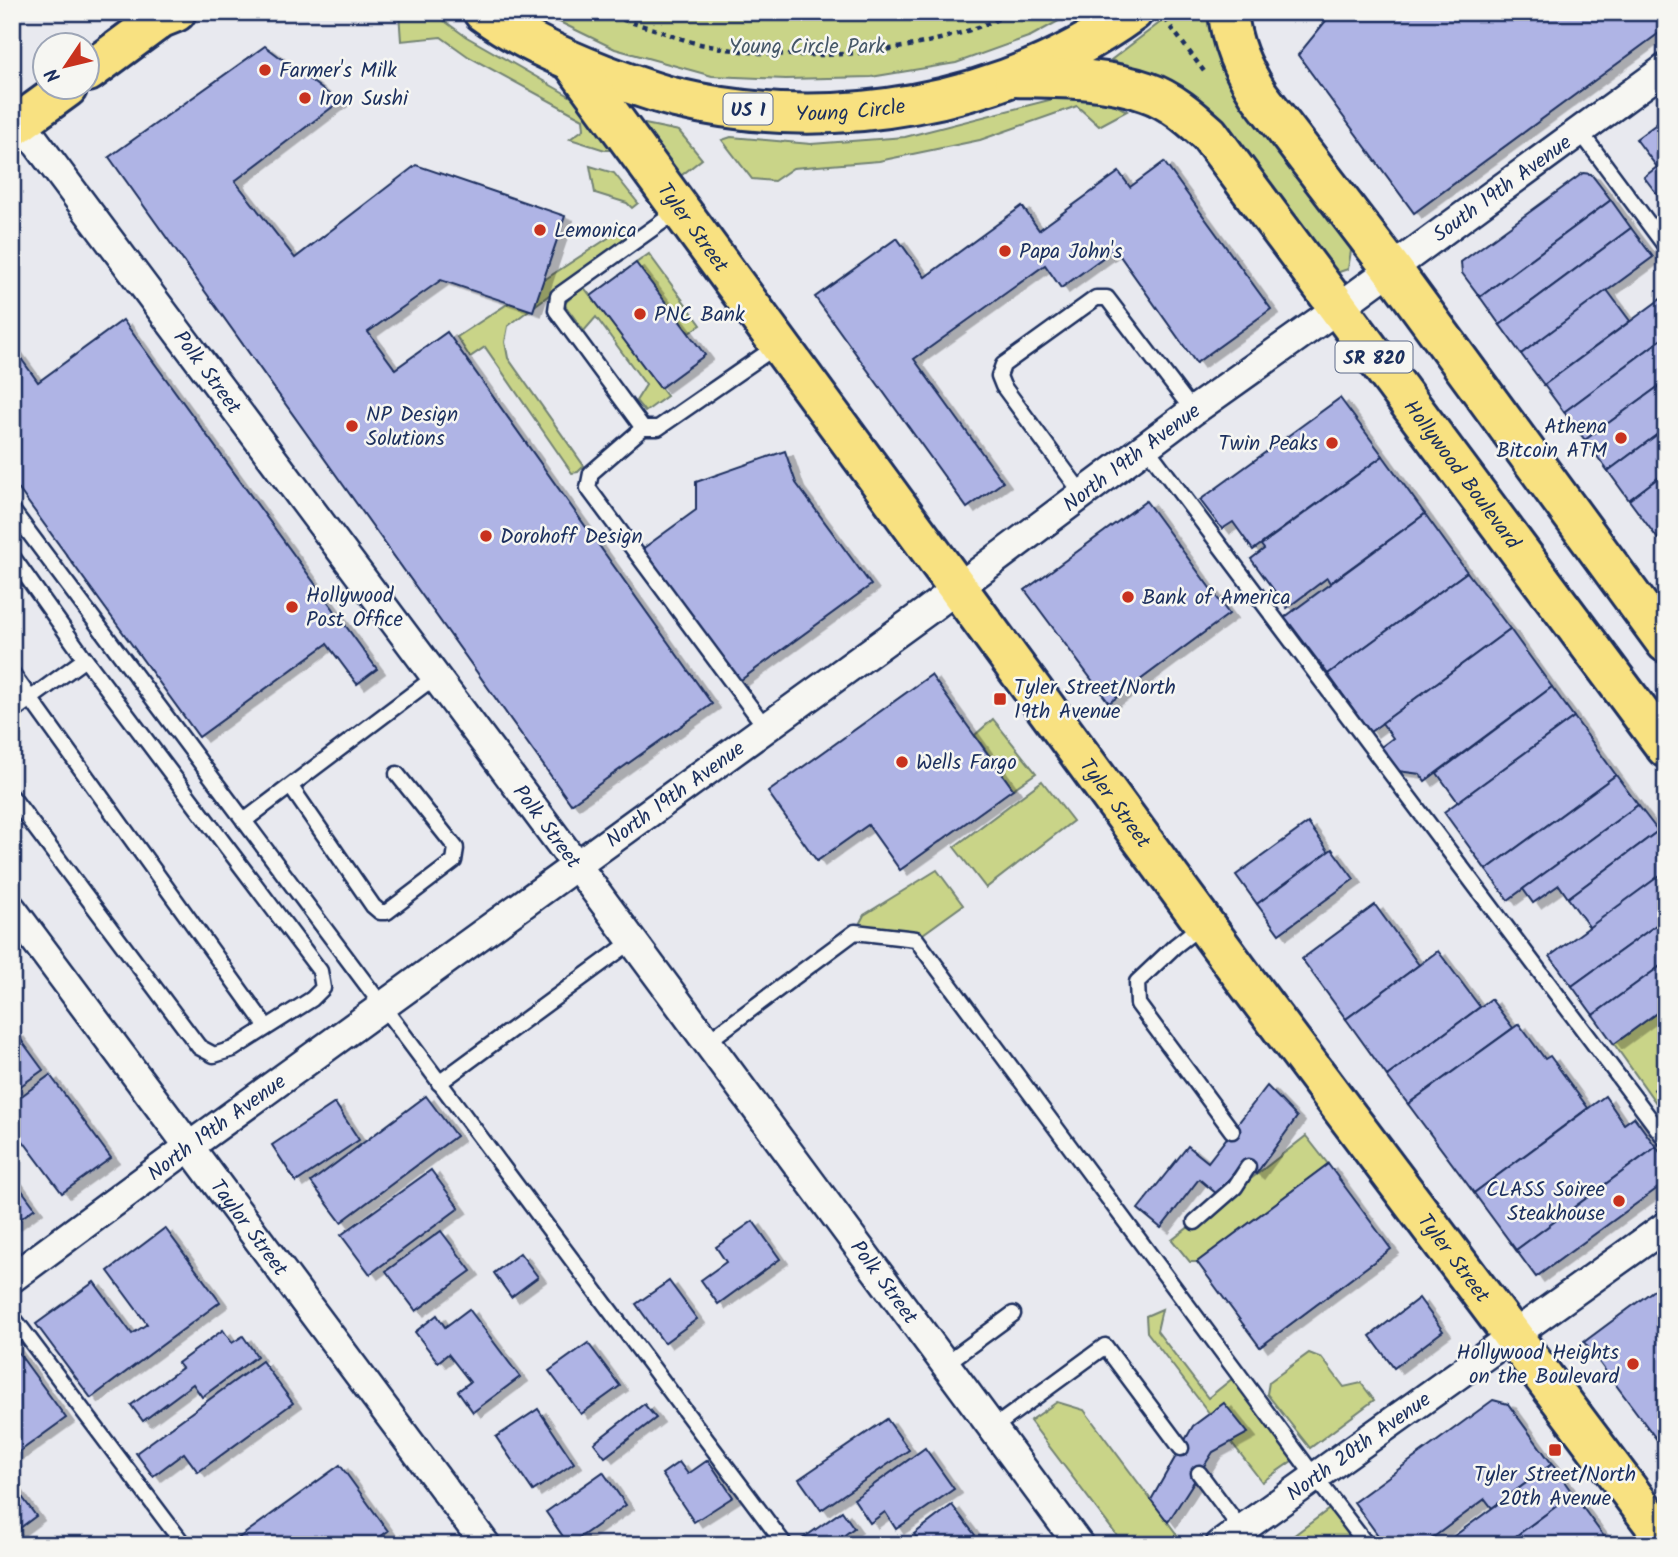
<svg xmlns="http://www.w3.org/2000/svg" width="1678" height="1557" font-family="Kalam,sans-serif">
  <defs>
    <filter id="shadow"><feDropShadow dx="8" dy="4.5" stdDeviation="0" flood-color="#0004"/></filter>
  </defs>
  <rect width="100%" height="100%" fill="#e8e9ef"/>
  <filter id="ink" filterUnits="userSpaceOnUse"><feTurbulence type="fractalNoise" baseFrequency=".0143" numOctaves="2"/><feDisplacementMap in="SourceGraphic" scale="14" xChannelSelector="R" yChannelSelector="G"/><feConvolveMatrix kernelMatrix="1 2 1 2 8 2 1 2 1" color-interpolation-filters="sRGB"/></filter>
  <g filter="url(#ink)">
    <!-- green -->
    <g fill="#c9d488" stroke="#728273" stroke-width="2">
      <path d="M399 12H432L465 36 573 98 588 108 617 150H605L570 139 584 129 583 119 469 57 441 37 401 41Z"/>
      <path d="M539 12H1075L1031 36 956 63 871 77 786 79 712 76 615 49Z"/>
      <path d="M1174 12H1214L1348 237 1351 251 1348 269 1333 274 1318 260 1180 85 1111 60Z"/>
      <path d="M1061 97 1108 101 1127 111 1099 126 1077 106 980 140 879 161 793 168 774 181 752 179 722 140 731 137 811 144 905 137Z"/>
      <path d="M635 122 679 131 702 159 678 178Z"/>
      <path d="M590 166 614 173 638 203 632 208 627 203 595 193Z"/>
      <path d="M625 227 630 234 508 326 505 342 508 358 584 466 578 472 572 473 485 347 470 357 457 337Z"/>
      <path d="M649 254 701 325 689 333 636 263Z"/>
      <path d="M583 286 667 396 645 412 636 401 646 385 596 317 584 331 564 304Z"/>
      <path d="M993 719 1036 773 1013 789 975 735Z"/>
      <path d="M1042 781 1073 821 986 888 954 847Z"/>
      <path d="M937 870 963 905 916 939 855 932 864 915Z"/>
      <path d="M1666 1006V1117L1614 1044Z"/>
      <path d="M1306 1136 1328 1164 1197 1262H1190L1172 1240Z"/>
      <path d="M1162 1309 1157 1331 1208 1398 1238 1374 1299 1456 1262 1482 1147 1332 1146 1316Z"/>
      <path d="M1309 1353 1322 1358 1344 1387 1361 1383 1374 1400 1310 1448 1267 1394 1269 1382Z"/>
      <path d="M1057 1402 1084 1410 1181 1540 1175 1545H1124L1030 1421Z"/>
      <path d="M1336 1504 1367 1545H1281Z"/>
    </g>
    <!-- building -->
    <g fill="#afb4e5" stroke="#1b2f5e" stroke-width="2" filter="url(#shadow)">
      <path d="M1333 12H1666V28L1414 213 1298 55Z"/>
      <path d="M265 46 339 102 235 181 295 258 416 165 565 216 533 311 441 280 368 332 395 369 447 332 712 704 571 804 109 157Z"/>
      <path d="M1666 117V160L1657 167 1636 139Z"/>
      <path d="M1666 160V206L1644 177Z"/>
      <path d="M1164 162 1271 309 1196 363 1115 249 1061 288 1045 265 914 359 1003 482 967 508 815 297 897 238 925 277 1022 206 1039 230 1119 172 1130 187Z"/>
      <path d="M1583 173 1591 174 1611 200 1480 297 1462 273 1461 262Z"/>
      <path d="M1611 200 1631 228 1500 325 1480 297Z"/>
      <path d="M1631 228 1653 257 1521 354 1500 325Z"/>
      <path d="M636 263 705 355 660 388 591 296Z"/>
      <path d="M1607 290 1630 321 1544 385 1521 354Z"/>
      <path d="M1666 295V336L1564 412 1544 385Z"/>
      <path d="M123 320 377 669 357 684 327 644 199 737 12 480V346L38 382Z"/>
      <path d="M1666 336V381L1585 440 1564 412Z"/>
      <path d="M1666 381V428L1608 471 1585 440Z"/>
      <path d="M1340 398 1383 456 1253 550 1233 522 1222 529 1200 500Z"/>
      <path d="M1666 428V472L1629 500 1608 471Z"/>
      <path d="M785 451 796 483 871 585 738 682 641 550 696 510V482Z"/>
      <path d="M1383 456 1425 514 1330 583 1327 578 1287 608 1251 559 1264 549 1261 545Z"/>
      <path d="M1666 472V533L1658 539 1629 500Z"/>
      <path d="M1146 501 1229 614 1109 703 1025 590Z"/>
      <path d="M1425 514 1467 572 1328 674 1285 617Z"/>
      <path d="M1467 572 1510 629 1370 732 1328 674Z"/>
      <path d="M1510 629 1552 687 1425 781 1420 774 1398 771 1381 747 1393 738 1382 723Z"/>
      <path d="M931 675 1013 789 900 870 868 825 817 861 768 792Z"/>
      <path d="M1552 687 1574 717 1458 802 1437 773Z"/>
      <path d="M1574 717 1616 775 1486 870 1444 812Z"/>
      <path d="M1616 775 1638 805 1508 900 1486 870Z"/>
      <path d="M1638 805 1658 831 1568 898 1559 885 1533 903 1523 889Z"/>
      <path d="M1308 823 1329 852 1257 904 1236 875Z"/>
      <path d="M1658 831 1666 842V871L1590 928 1568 898Z"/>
      <path d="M1332 849 1354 879 1279 934 1257 904Z"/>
      <path d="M1666 871V918L1572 986 1550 956Z"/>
      <path d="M1375 905 1419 965 1346 1019 1302 959Z"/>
      <path d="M1666 918V962L1593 1015 1572 986Z"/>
      <path d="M1438 951 1480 1007 1387 1076 1346 1019Z"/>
      <path d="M1666 962V1006L1614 1044 1593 1015Z"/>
      <path d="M1491 999 1513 1028 1408 1104 1387 1076Z"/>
      <path d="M1519 1024 1545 1059 1550 1056 1588 1108 1474 1193 1408 1104Z"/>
      <path d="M16 1033 43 1070 12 1092V1035Z"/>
      <path d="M50 1075 111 1158 62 1193 12 1126V1103Z"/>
      <path d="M1267 1086 1297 1117 1256 1174 1242 1163 1217 1194 1199 1179 1161 1228 1138 1209 1188 1146 1208 1162Z"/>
      <path d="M426 1096 456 1136 341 1222 311 1182Z"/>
      <path d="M1605 1096 1624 1124 1634 1117 1656 1147 1516 1250 1474 1193Z"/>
      <path d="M335 1103 359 1140 296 1182 272 1145Z"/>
      <path d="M1656 1147 1666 1160V1182L1536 1277 1516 1250Z"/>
      <path d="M1328 1164 1391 1249 1260 1347 1197 1262Z"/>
      <path d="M431 1170 459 1208 370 1274 341 1235Z"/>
      <path d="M12 1177 35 1208 12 1225Z"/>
      <path d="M753 1221 780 1259 718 1304 701 1280 726 1262 716 1247Z"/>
      <path d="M165 1228 220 1302 91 1398 36 1324 94 1282 132 1334 147 1324 108 1271Z"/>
      <path d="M441 1231 471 1271 416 1311 386 1271Z"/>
      <path d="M520 1253 538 1277 511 1297 494 1273Z"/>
      <path d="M669 1281 697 1319 664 1343 636 1304Z"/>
      <path d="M1666 1281V1452L1584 1342Z"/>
      <path d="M1419 1298 1443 1331 1394 1368 1370 1336Z"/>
      <path d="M469 1309 520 1377 473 1412 458 1391 470 1382 448 1354 438 1362 415 1332 437 1315 445 1327Z"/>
      <path d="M223 1330 232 1343 243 1336 257 1356 202 1397 193 1384 143 1421 131 1405 182 1368 178 1363Z"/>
      <path d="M588 1343 620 1386 581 1414 549 1371Z"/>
      <path d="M12 1344 66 1418 12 1457Z"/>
      <path d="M262 1361 293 1403 198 1472 184 1453 153 1476 136 1453Z"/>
      <path d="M1493 1400 1508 1404 1552 1464 1492 1508 1485 1499 1423 1545H1385L1354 1502Z"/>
      <path d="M1224 1403 1248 1433 1213 1452 1168 1522 1151 1500 1193 1426Z"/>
      <path d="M644 1404 656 1418 605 1457 594 1443Z"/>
      <path d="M538 1409 574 1463 533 1491 496 1437Z"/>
      <path d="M887 1419 909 1450 821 1510 799 1479Z"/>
      <path d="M925 1448 954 1489 896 1529 885 1512 870 1523 854 1499Z"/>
      <path d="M708 1460 733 1497 694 1522 662 1474 679 1462 688 1474Z"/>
      <path d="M1552 1464 1573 1494 1504 1545H1442Z"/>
      <path d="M340 1465 388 1531 369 1545H229Z"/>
      <path d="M603 1472 626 1505 569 1545 546 1512Z"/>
      <path d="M12 1483 36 1516 12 1534Z"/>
      <path d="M1573 1494 1610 1545H1504Z"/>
      <path d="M952 1505 975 1535 962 1545H922L914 1534Z"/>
      <path d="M842 1511 854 1528 831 1545H806L802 1539Z"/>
    </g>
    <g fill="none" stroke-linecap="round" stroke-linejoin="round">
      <!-- lane casing -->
      <g stroke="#1b2f5e" stroke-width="19">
        <g id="lane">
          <path d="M1579 130 1666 247"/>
          <path d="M643 428 556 310 558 296 680 209"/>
          <path d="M1146 447 1666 1140"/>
          <path d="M1083 495 1003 386 999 376 1003 365 1096 298H1107L1193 411"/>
          <path d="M12 510 785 1545"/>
          <path d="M12 556 85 659 320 971 323 988 312 999 233 1049 214 1055 199 1047 12 797"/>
          <path d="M12 673 266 1026"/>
          <path d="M12 712 85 659"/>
          <path d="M766 728 588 488 591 473 643 428H658L778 345"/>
          <path d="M291 787 373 906 380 912H387L454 861 456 848 397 774"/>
          <path d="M244 821 436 676"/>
          <path d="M1203 924 1175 946 1137 982 1138 1004 1232 1131"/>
          <path d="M707 1042 855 932 916 939 1314 1476 1367 1545"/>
          <path d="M439 1083 632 941"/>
          <path d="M1195 1222 1235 1187 1248 1167"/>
          <path d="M12 1316 184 1545"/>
          <path d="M945 1364 1013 1314"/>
          <path d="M993 1428 1105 1346 1181 1448"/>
          <path d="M1199 1473 1241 1529"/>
        </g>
      </g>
      <!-- street casing -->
      <g stroke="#1b2f5e" stroke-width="33">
        <g id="street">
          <path id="s1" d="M12 110 577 866 1079 1545"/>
          <path id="s2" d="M12 909 486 1545"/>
          <path id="s3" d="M12 1278 190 1146 927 611 1193 411 1338 308 1666 68"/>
          <path id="s4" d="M1220 1545 1666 1226"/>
        </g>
      </g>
      <!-- primary casing -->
      <g stroke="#1b2f5e" stroke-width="44">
        <g id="primary">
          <path id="s5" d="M483 12C518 38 560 57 601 73 625 82 651 92 676 98 830 135 1005 105 1133 12"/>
          <path d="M1228 12C1231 44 1242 68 1259 95L1392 269 1666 643"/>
          <path id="s6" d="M572 62 1246 981 1666 1540"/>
          <path d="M88 72 161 18 176 12"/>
          <path id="s7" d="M1014 77C1058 78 1105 77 1147 92 1171 100 1191 118 1209 134L1666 748"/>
          <path d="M12 128 67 88"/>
        </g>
      </g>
      <!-- path -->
      <g stroke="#1b2f5e" stroke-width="4.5" stroke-dasharray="5 5" stroke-linecap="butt">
        <path d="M604 12C620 20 637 24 654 29 671 35 688 42 705 45 801 65 926 56 1013 12"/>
        <path d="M1165 19 1206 74"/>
        <path d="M1654 1091 1666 1083"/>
      </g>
      <!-- lane -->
      <use href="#lane" stroke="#f6f6f2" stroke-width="14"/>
      <!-- street -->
      <use href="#street" stroke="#f6f6f2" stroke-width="28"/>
      <!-- primary -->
      <use href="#primary" stroke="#f8e181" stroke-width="38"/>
    </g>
  </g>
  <!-- markers -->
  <g fill="#c8321e" stroke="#f6f6f2" stroke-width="2.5">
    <circle cx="265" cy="70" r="7"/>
    <circle cx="305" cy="98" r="7"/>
    <circle cx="540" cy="230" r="7"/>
    <circle cx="1005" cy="251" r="7"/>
    <circle cx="640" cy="314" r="7"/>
    <circle cx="352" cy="426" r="7"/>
    <circle cx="1621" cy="438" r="7"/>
    <circle cx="1332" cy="443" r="7"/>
    <circle cx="486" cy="536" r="7"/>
    <circle cx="1128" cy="597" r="7"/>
    <circle cx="292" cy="607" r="7"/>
    <rect x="993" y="692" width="14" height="14" rx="3.5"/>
    <circle cx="902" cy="762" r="7"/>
    <circle cx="1619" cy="1201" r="7"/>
    <circle cx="1633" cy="1364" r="7"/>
    <rect x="1548" y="1443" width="14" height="14" rx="3.5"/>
  </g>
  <g text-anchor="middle" stroke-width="5" stroke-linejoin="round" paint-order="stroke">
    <!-- shield labels -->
    <g fill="#f6f6f2" stroke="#5d6b8a" stroke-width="2">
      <rect x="723.5" y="93.5" width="49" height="31" rx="5"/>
      <rect x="1335.5" y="341.5" width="77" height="31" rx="5"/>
    </g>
    <g font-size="19" font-weight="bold" fill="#1b2f5e">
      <text x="748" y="116">US 1</text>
      <text x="1374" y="364">SR 820</text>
    </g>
    <!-- park labels -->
    <g font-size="21" fill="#465868" stroke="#f6f6f2">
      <text x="807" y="53">Young Circle Park</text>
    </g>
    <!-- poi labels -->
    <g font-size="21" fill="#1b2f5e" stroke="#f6f6f2" text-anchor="start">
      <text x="279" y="77">Farmer's Milk</text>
      <text x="319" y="105">Iron Sushi</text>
      <text x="554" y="237">Lemonica</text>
      <text x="1019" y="258">Papa John's</text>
      <text x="654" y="321">PNC Bank</text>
      <text x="366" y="421">NP Design<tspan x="366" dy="24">Solutions</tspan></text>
      <text x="1607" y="433" text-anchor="end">Athena<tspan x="1607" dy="24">Bitcoin ATM</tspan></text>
      <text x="1318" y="450" text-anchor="end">Twin Peaks</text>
      <text x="500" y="543">Dorohoff Design</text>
      <text x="306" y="602">Hollywood<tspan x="306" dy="24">Post Office</tspan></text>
      <text x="1142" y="604">Bank of America</text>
      <text x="1014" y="694">Tyler Street/North<tspan x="1014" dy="24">19th Avenue</tspan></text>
      <text x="916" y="769">Wells Fargo</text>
      <text x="1605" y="1196" text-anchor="end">CLASS Soiree<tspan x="1605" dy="24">Steakhouse</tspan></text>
      <text x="1619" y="1359" text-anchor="end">Hollywood Heights<tspan x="1619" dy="24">on the Boulevard</tspan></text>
      <text x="1555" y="1481" text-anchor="middle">Tyler Street/North<tspan x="1555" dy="24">20th Avenue</tspan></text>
    </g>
    <!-- street labels -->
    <g font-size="21" fill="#1b2f5e" stroke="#f6f6f2">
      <text dy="7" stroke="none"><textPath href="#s5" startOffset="388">Young Circle</textPath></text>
      <text dy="7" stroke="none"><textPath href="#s3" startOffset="1846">South 19th Avenue</textPath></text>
      <text dy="7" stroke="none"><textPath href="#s6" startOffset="205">Tyler Street</textPath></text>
      <text dy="7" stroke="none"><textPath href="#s1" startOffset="327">Polk Street</textPath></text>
      <text dy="7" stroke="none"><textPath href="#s3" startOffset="1388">North 19th Avenue</textPath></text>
      <text dy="7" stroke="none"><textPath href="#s7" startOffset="634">Hollywood Boulevard</textPath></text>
      <text dy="7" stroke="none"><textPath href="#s3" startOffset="821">North 19th Avenue</textPath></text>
      <text dy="7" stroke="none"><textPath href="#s6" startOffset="919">Tyler Street</textPath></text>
      <text dy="7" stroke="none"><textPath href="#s1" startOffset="894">Polk Street</textPath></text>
      <text dy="7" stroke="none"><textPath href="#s3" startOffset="254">North 19th Avenue</textPath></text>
      <text dy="7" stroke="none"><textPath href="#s2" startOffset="397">Taylor Street</textPath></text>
      <text dy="7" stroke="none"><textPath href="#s6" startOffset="1486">Tyler Street</textPath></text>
      <text dy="7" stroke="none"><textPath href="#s1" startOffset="1461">Polk Street</textPath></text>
      <text dy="7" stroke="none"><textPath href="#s4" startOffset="170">North 20th Avenue</textPath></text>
    </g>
  </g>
  <!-- margin -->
  <rect width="1678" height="1557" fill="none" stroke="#f6f6f2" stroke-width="42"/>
  <rect x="21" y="21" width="1636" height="1515" fill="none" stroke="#1b2f5e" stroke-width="2.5" filter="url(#ink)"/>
  <!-- north arrow -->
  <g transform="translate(66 66) rotate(235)"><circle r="33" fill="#f6f6f2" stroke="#9ea6b7" stroke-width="2"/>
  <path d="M0-5L12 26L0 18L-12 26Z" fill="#c8321e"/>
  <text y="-10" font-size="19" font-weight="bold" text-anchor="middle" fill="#1b2f5e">N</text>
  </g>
</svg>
